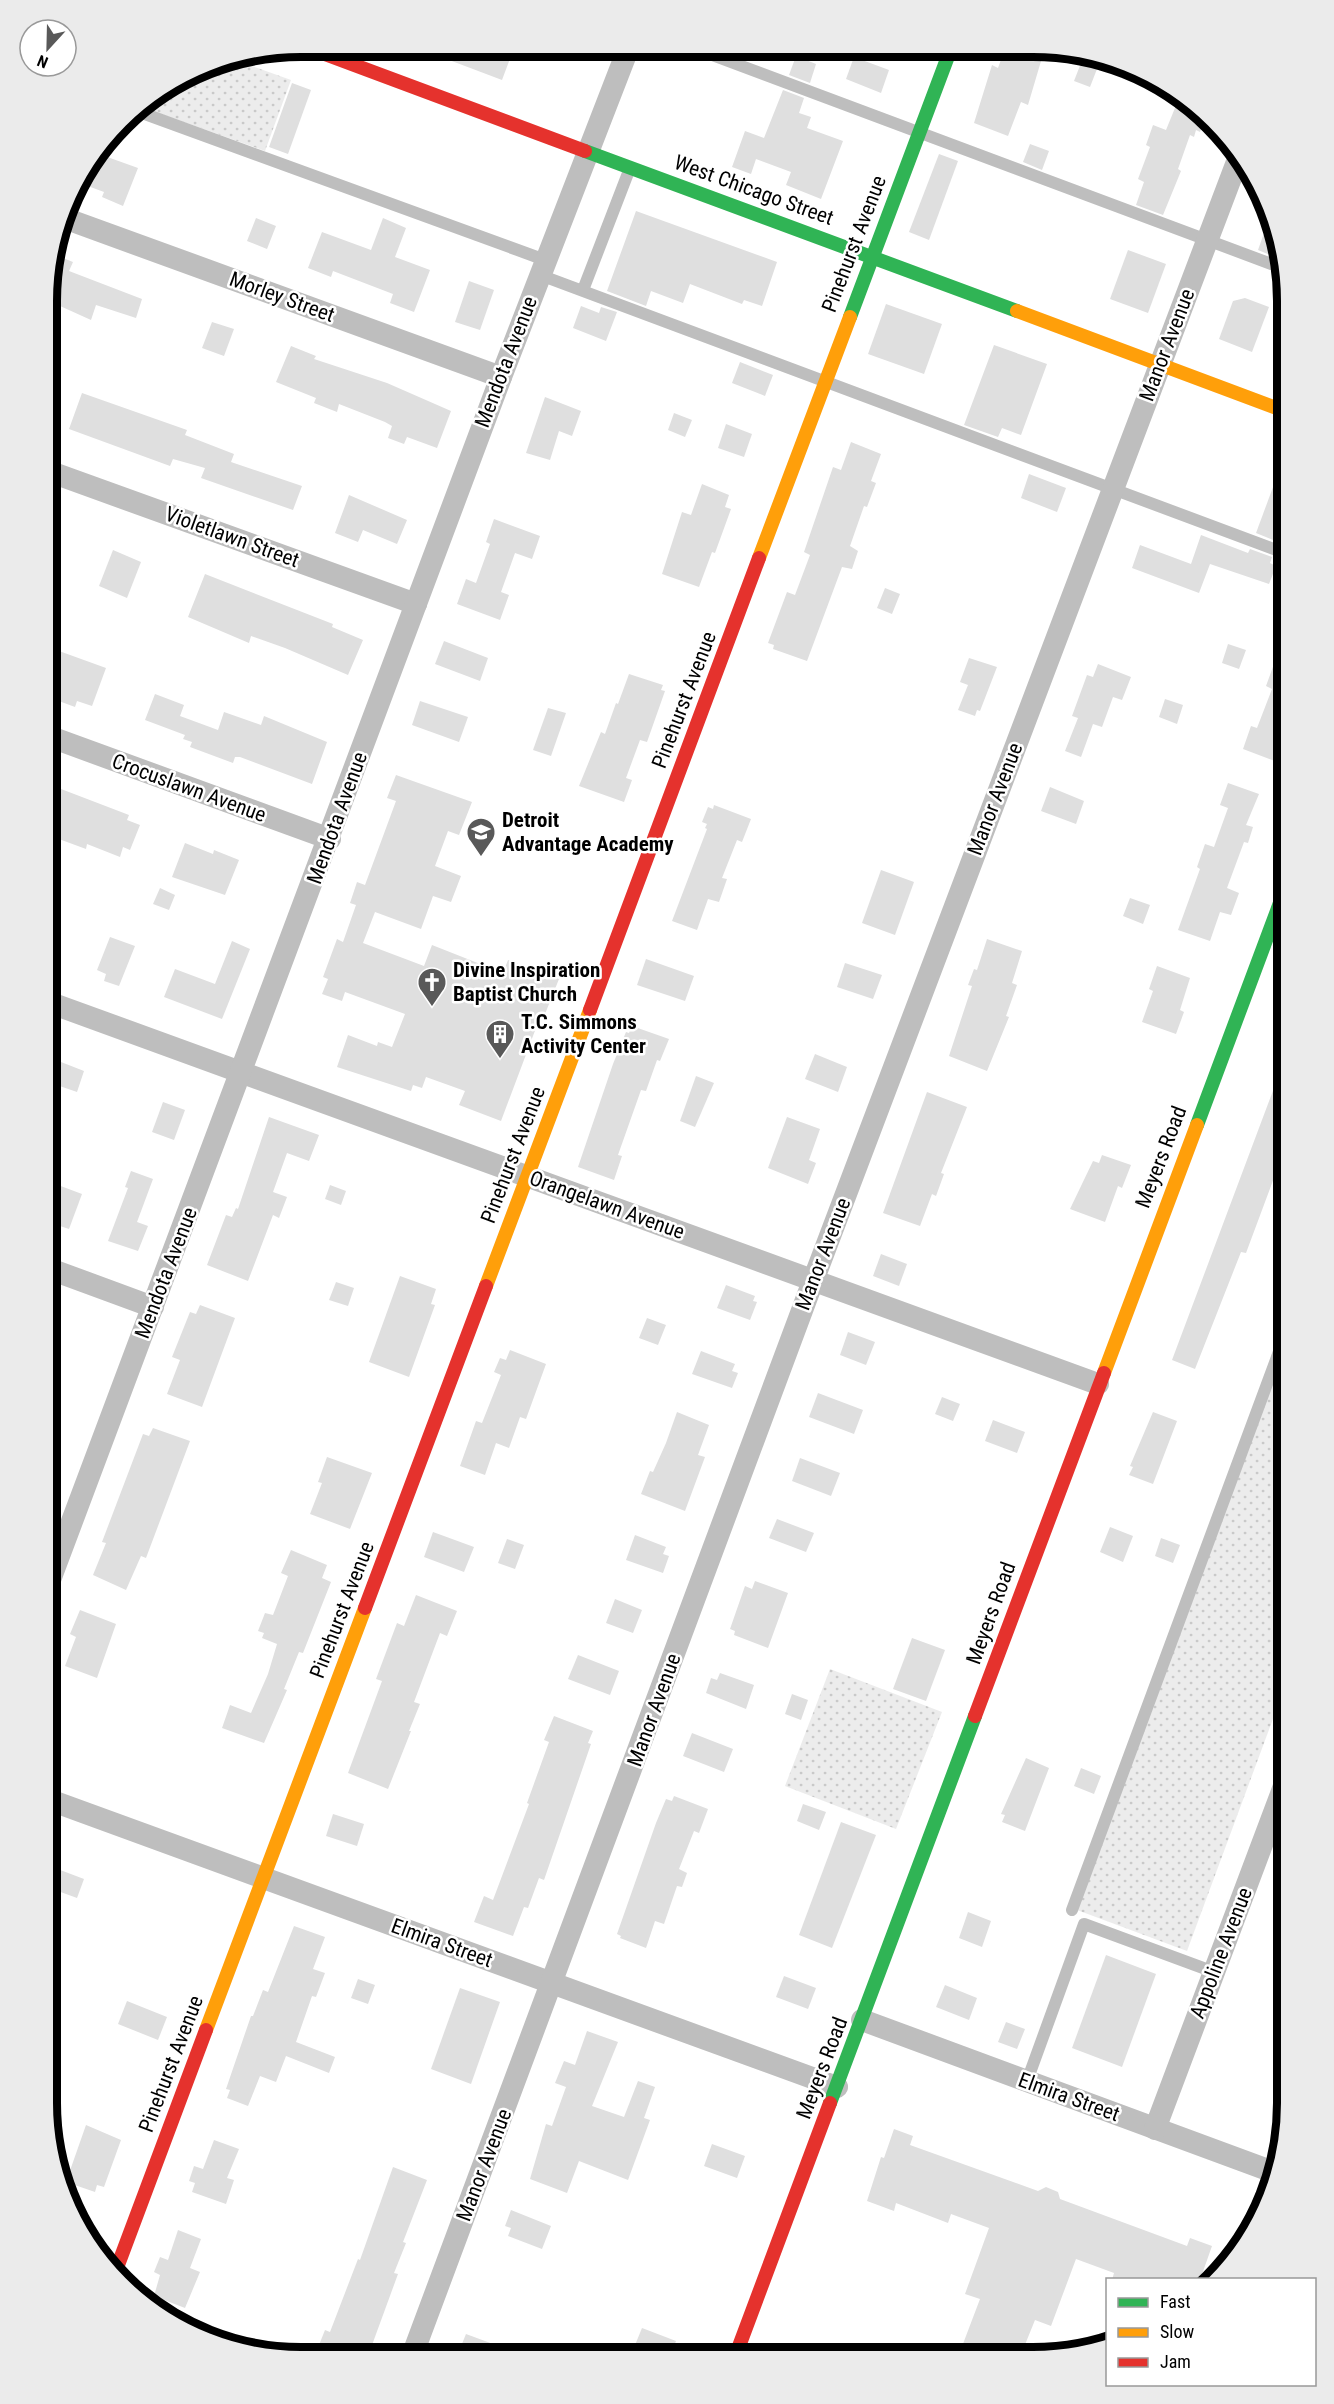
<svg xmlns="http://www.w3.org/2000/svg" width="1334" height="2404" font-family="'Roboto Condensed',sans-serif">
  <defs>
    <pattern id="grass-dots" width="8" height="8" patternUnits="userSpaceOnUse" patternTransform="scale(1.5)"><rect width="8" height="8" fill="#ececec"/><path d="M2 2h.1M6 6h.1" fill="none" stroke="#c9c9c9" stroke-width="1.8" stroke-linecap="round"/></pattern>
  </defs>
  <rect width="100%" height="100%" fill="#fff"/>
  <!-- grass -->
  <g fill="url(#grass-dots)">
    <path d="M235 60 291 80 265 151 139 106 204 66Z"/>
    <path d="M1287 1342V1681L1187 1951 1077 1910Z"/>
    <path d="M830 1669 942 1712 896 1829 785 1786Z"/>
  </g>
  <!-- building -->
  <g fill="#dfdfdf">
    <path d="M420 47 514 48 502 80 420 49Z"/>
    <path d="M1004 51H1044L1028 105 1021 102 1008 136 974 123 992 65 998 68Z"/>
    <path d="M796 56 816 64 810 83 789 75Z"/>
    <path d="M854 57 889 70 881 93 846 79Z"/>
    <path d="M1081 63 1097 69 1090 87 1074 81Z"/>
    <path d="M292 83 311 90 288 154 269 147Z"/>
    <path d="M783 90 804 98 799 113 811 117 807 128 843 141 821 199 786 185 791 172 756 159 751 174 732 167 745 131 764 138Z"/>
    <path d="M1177 103 1203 113 1202 115 1206 117 1200 132 1196 130 1194 137 1190 135 1178 169 1181 171 1163 215 1136 205 1144 182 1138 179 1150 147 1146 145 1153 125 1166 130Z"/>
    <path d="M1030 144 1049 151 1042 170 1023 162Z"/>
    <path d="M99 154 138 168 123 206 102 197 104 192 77 182Z"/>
    <path d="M939 154 958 161 929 240 909 232Z"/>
    <path d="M636 211 777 262 762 306 744 300 742 304 690 284 683 303 651 291 646 306 607 291Z"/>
    <path d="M1271 213 1274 219 1280 259 1258 250Z"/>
    <path d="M256 218 276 226 267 249 247 241Z"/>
    <path d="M383 218 406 228 395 257 430 270 414 312 390 303 393 294 333 271 331 277 308 268 322 232 371 250Z"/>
    <path d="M1128 250 1166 264 1148 313 1110 299Z"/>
    <path d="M58 256 73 262 69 271 142 299 136 318 96 305 91 320 49 301V268L51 261 55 262Z"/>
    <path d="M469 281 494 290 480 330 455 322Z"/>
    <path d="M1245 298 1269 307 1252 352 1219 339 1233 301Z"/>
    <path d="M886 304 942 324 924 374 868 354Z"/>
    <path d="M581 306 599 313 601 307 617 312 606 341 573 328Z"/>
    <path d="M212 322 234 329 224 356 202 348Z"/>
    <path d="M994 345 1047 364 1021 435 1002 428 998 437 964 425Z"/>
    <path d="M291 346 316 356 314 359 387 383 451 411 437 448 407 437 404 444 388 438 392 426 385 422 339 404 337 412 314 403 316 398 276 382Z"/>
    <path d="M740 362 773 375 765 396 732 383Z"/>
    <path d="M82 393 187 430 185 435 234 454 231 462 302 486 293 510 201 478 205 468 173 459 170 466 69 429Z"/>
    <path d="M545 397 581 411 572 436 559 431 550 460 526 453Z"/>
    <path d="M674 413 692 420 685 437 668 430Z"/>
    <path d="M726 424 752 434 744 457 718 448Z"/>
    <path d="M851 442 881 454 871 481 876 483 867 507 864 506 850 546 858 551 852 569 842 567 807 661 773 649 774 645 768 643 787 592 795 595 810 555 804 552 833 467 841 470Z"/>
    <path d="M1286 452 1287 517 1278 542 1256 533Z"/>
    <path d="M1029 474 1066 488 1057 512 1021 498Z"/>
    <path d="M702 484 729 495 725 507 731 509 715 553 712 552 699 587 662 574 682 512 691 515Z"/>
    <path d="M349 495 407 520 397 544 363 530 358 542 335 533Z"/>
    <path d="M494 519 540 536 532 559 515 553 501 592 509 595 500 620 457 604 466 579 476 583 490 544 486 542Z"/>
    <path d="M1201 535 1248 553 1250 549 1272 557 1270 563 1276 566 1269 584 1210 564 1199 593 1132 568 1140 545 1191 564Z"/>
    <path d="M113 550 141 562 127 598 99 586Z"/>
    <path d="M205 574 333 624 332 627 363 640 348 675 285 648 251 636 249 643 188 617Z"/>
    <path d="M885 588 900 594 892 614 877 608Z"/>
    <path d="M444 641 488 658 480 681 435 664Z"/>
    <path d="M1228 644 1246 650 1239 669 1222 663Z"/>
    <path d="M48 647 106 668 92 706 77 701 75 707 48 697Z"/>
    <path d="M1286 652 1287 730 1275 761 1243 749 1251 726 1257 728 1272 689 1266 686 1274 664 1280 667Z"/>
    <path d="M969 658 997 667 980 711 977 710 975 716 958 710 968 685 960 682Z"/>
    <path d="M1098 664 1131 677 1122 700 1113 697 1102 727 1093 724 1081 757 1065 751 1078 718 1072 716 1087 675 1093 677Z"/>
    <path d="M629 674 663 685 661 690 665 691 647 742 640 740 626 778 632 780 624 802 579 786 601 732 605 734 616 703 618 704Z"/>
    <path d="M155 694 184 705 180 716 218 730 224 712 261 725 264 716 327 742 312 784 240 757H235L233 763 190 747 192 742 183 739 185 735 145 720Z"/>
    <path d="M1165 699 1183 705 1177 724 1159 717Z"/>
    <path d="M420 701 468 717 459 742 412 725Z"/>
    <path d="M548 708 566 713 551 756 533 750Z"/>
    <path d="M396 775 472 802 459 835 448 831 435 866 461 876 451 902 433 896 421 929 375 912 363 943 424 966 432 945 503 973 508 960 559 979 545 1014 542 1012 501 1121 459 1105 465 1091 426 1077 422 1088 413 1085 411 1091 337 1067 348 1035 377 1046 378 1042 392 1047 405 1014 345 992 342 1001 322 994 328 979 323 977 337 939 343 942 356 905 350 903 357 882 365 885 396 801 387 798Z"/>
    <path d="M1228 783 1259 794 1246 825 1253 827 1248 843 1244 842 1227 888 1239 893 1231 915 1220 912 1210 941 1178 930 1200 869 1197 867 1205 844 1214 847 1228 808 1220 805Z"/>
    <path d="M48 784 129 815 127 820 140 825 130 850 123 847 120 857 87 844 86 849 48 835Z"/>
    <path d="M1050 787 1084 801 1076 824 1041 811Z"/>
    <path d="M714 805 751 819 742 842 737 840 722 878 727 879 719 902 708 899 697 930 672 921 707 829 705 828 707 824 702 822 708 807 713 809Z"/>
    <path d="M185 843 213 854 214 850 239 860 225 895 172 877Z"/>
    <path d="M881 870 914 882 895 935 862 923Z"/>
    <path d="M160 888 175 895 169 910 153 904Z"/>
    <path d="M1130 898 1150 905 1143 924 1123 916Z"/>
    <path d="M110 937 135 946 119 986 104 981 106 974 97 970Z"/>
    <path d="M987 939 1022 951 1012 983 1017 985 1006 1016 1009 1017 987 1071 949 1056 972 986 968 985 974 969 977 970Z"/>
    <path d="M232 941 250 949 222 1019 164 997 175 969 215 984Z"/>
    <path d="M646 959 694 976 685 1001 637 985Z"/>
    <path d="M845 963 882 975 873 999 837 987Z"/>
    <path d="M1157 966 1190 978 1180 1010 1184 1012 1176 1034 1142 1022 1153 991 1149 989Z"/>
    <path d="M632 1026 669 1039 660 1061 657 1060 646 1091 641 1090 618 1155 622 1156 614 1180 578 1167 613 1064 626 1032 629 1033Z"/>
    <path d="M815 1054 847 1067 838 1092 805 1079Z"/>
    <path d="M1286 1056 1287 1143 1246 1253 1241 1252 1195 1369 1172 1360Z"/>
    <path d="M48 1062 60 1067 61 1062 84 1071 77 1092 48 1082Z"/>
    <path d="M696 1076 714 1083 695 1127 680 1121Z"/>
    <path d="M927 1092 967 1107 941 1173 944 1174 936 1196 932 1194 920 1226 883 1213Z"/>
    <path d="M163 1102 185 1110 174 1140 152 1132Z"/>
    <path d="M269 1117 319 1135 309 1161 287 1153 273 1192 287 1197 279 1218 273 1215 248 1281 207 1265 226 1215 232 1217 236 1208 238 1209Z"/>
    <path d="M787 1117 820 1129 809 1160 816 1163 808 1184 768 1168Z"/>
    <path d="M1102 1155 1131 1165 1122 1188 1118 1186 1105 1222 1070 1209 1093 1161 1099 1163Z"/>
    <path d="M131 1171 153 1179 137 1222 148 1226 138 1251 108 1241 128 1188 125 1187Z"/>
    <path d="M58 1185 82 1194 69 1229 48 1222Z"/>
    <path d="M330 1185 346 1191 341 1205 325 1199Z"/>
    <path d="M881 1254 907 1264 899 1286 873 1276Z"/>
    <path d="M400 1276 436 1289 431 1304 435 1305 409 1377 369 1362Z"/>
    <path d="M336 1282 354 1288 348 1306 329 1300Z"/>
    <path d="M726 1285 755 1296 753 1301 757 1302 750 1320 717 1308Z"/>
    <path d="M200 1305 235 1318 202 1407 167 1394 180 1360 172 1357 190 1312 196 1314Z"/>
    <path d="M647 1318 666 1325 658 1345 639 1338Z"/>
    <path d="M848 1332 875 1342 866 1365 840 1355Z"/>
    <path d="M510 1350 546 1364 526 1419 520 1417 509 1448 496 1443 485 1475 460 1466 476 1421 482 1423 501 1375 494 1372 500 1358 506 1360Z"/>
    <path d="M701 1351 735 1364 732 1371 738 1373 732 1388 692 1374Z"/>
    <path d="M818 1393 863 1410 854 1434 809 1417Z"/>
    <path d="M942 1397 960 1404 953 1421 935 1414Z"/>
    <path d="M677 1412 709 1425 698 1455 705 1457 685 1511 641 1494 650 1471 653 1472 666 1443Z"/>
    <path d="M1153 1412 1177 1421 1153 1484 1129 1475 1133 1467 1130 1466Z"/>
    <path d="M993 1420 1025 1432 1017 1453 985 1441Z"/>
    <path d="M153 1428 190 1441 146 1558 141 1556 126 1590 93 1575 106 1543 102 1542 143 1434 149 1436Z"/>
    <path d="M327 1457 372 1473 350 1529 310 1514 322 1483 318 1482Z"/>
    <path d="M800 1458 840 1473 831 1496 792 1481Z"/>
    <path d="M777 1519 814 1533 806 1552 769 1538Z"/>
    <path d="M1110 1527 1133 1536 1123 1562 1100 1552Z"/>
    <path d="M433 1532 474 1547 464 1572 424 1557Z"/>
    <path d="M635 1535 666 1547 663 1554 669 1556 663 1573 626 1560Z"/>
    <path d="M1161 1538 1180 1545 1173 1563 1155 1556Z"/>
    <path d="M507 1539 524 1545 515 1569 498 1563Z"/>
    <path d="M291 1550 327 1565 322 1578 331 1582 303 1653 299 1652 284 1689 287 1690 264 1743 222 1728 230 1705 251 1713 268 1674 277 1644 262 1638 264 1633 258 1631 265 1613 273 1615 288 1576 281 1573Z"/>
    <path d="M755 1581 788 1593 768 1648 734 1635 735 1631 730 1629 745 1586 752 1589Z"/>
    <path d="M416 1595 457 1611 447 1636 440 1633 414 1702 420 1704 409 1731H411L388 1789 348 1773 382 1681 376 1679 397 1623 404 1626Z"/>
    <path d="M615 1599 642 1610 633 1633 606 1623Z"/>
    <path d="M80 1610 116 1624 97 1678 65 1666 76 1637 70 1634Z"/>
    <path d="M912 1638 945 1650 926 1701 893 1689Z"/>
    <path d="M578 1655 619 1671 610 1695 568 1679Z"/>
    <path d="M720 1673 754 1685 746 1709 706 1693 711 1678 717 1680Z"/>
    <path d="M792 1694 808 1700 801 1720 785 1714Z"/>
    <path d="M554 1716 593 1731 588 1743 591 1744 544 1880 539 1878 528 1908 524 1907 513 1936 474 1922 484 1896 493 1900 529 1804 527 1803 549 1742 544 1740Z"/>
    <path d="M692 1733 733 1749 724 1772 683 1756Z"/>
    <path d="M1026 1758 1049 1768 1025 1831 1002 1822 1005 1815 1001 1814Z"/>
    <path d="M1081 1768 1101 1776 1094 1794 1074 1786Z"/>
    <path d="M674 1796 708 1809 699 1833 694 1831 679 1869 687 1873 682 1887 677 1886 664 1924 655 1921 646 1948 620 1938 621 1936 617 1934 656 1823 666 1799 672 1801Z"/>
    <path d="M803 1804 826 1812 819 1830 797 1821Z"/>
    <path d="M333 1814 364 1824 357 1846 326 1836Z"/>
    <path d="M841 1822 876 1835 832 1948 799 1935Z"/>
    <path d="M47 1865 84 1879 77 1898 47 1887Z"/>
    <path d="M968 1912 991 1921 982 1947 959 1938Z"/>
    <path d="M294 1926 325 1937 313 1969 325 1973 316 1997 312 1996 296 2042 335 2057 329 2073 286 2056 276 2082 260 2076 248 2106 227 2098 230 2090 226 2089 251 2016H253L263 1990 268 1992Z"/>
    <path d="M1106 1955 1156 1974 1122 2067 1072 2048Z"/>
    <path d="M784 1976 816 1988 808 2009 776 1997Z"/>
    <path d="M358 1979 375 1985 368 2004 351 1998Z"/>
    <path d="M945 1985 977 1998 969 2020 936 2007Z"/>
    <path d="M460 1988 500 2002 471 2084 431 2069Z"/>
    <path d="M127 2001 167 2017 158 2040 118 2024Z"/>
    <path d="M1006 2022 1025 2029 1017 2049 998 2042Z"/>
    <path d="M587 2031 618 2042 592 2106 624 2117 638 2081 655 2087 644 2118 650 2120 628 2180 579 2161 567 2193 530 2179 546 2124 552 2126 566 2087 555 2083 564 2061 575 2065Z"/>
    <path d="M86 2125 121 2140 104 2187 97 2185 95 2192 66 2182Z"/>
    <path d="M894 2129 913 2136 910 2145 1038 2191 1046 2187 1058 2192 1060 2199 1187 2246 1190 2238 1212 2246 1200 2280H1112L1114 2273 1076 2259 1051 2326 1035 2320 1020 2357H958L980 2299 965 2294 989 2228 951 2214 948 2223 896 2203 894 2211 867 2201 881 2157 884 2158Z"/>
    <path d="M214 2140 239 2149 227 2178 234 2180 226 2204 192 2192 195 2183 189 2181 194 2166 203 2169Z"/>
    <path d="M712 2144 745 2156 737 2178 704 2166Z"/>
    <path d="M393 2167 427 2180 403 2242 406 2243 394 2273 398 2274 368 2356 315 2355 325 2330 330 2332 358 2259 360 2260Z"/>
    <path d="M511 2210 551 2226 542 2249 508 2236 511 2228 505 2226Z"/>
    <path d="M178 2230 201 2239 190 2268 200 2272 185 2308 154 2296 160 2275 154 2272 160 2257 168 2260Z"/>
    <path d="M642 2328 676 2341 670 2356H649L633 2350Z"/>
    <path d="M466 2334 520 2354V2356H457Z"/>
  </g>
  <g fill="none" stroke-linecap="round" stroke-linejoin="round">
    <!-- lane -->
    <g stroke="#bebebe" stroke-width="12">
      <path d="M696 49 1282 268"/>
      <path d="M134 110 545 260"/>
      <path d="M540 275 1287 554"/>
      <path d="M583 290 630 168"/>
      <path d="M1072 1910 1287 1330"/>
      <path d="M1027 2081 1084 1924 1214 1972"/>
    </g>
    <!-- street -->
    <g stroke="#bebebe" stroke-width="22">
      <path d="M64 218 501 377"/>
      <path d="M48 471 416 604"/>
      <path d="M48 736 330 839"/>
      <path d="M48 1002 1098 1384"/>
      <path d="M47 1268 153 1307"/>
      <path d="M47 1588 501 377 628 49"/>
      <path d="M47 1799 837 2087"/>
      <path d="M862 2020 1276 2173"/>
      <path d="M1155 2129 1287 1778"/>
      <path d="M412 2356 813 1281 1240 154"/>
    </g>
    <!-- fast -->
    <g stroke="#30b455" stroke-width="14">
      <path d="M585 151 1017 311"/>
      <path d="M850 317 950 51"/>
      <path d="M1197 1125 1287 884"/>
      <path d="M830 2103 975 1716"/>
    </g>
    <!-- slow -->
    <g stroke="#ff9f0a" stroke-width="14">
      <path d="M1017 311 1287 412"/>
      <path d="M759 558 850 317"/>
      <path d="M486 1286 590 1010"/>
      <path d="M1104 1373 1197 1125"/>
      <path d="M206 2030 365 1608"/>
    </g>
    <!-- jam -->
    <g stroke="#e5322d" stroke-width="14">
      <path d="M306 47 585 151"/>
      <path d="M590 1010 759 558"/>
      <path d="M365 1608 486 1286"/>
      <path d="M975 1716 1104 1373"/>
      <path d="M115 2273 206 2030"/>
      <path d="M735 2357 830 2103"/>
    </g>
  </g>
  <!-- icons -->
  <defs>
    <g id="school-pin" transform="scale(1.5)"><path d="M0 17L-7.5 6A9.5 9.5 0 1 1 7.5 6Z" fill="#595959" stroke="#fff"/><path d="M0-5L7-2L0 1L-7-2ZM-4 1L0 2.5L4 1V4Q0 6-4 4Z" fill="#fff"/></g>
    <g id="church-pin" transform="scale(1.5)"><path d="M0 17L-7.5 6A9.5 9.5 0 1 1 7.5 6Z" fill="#595959" stroke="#fff"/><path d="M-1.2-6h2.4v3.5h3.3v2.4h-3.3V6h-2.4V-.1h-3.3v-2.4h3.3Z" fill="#fff"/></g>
    <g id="building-pin" transform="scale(1.5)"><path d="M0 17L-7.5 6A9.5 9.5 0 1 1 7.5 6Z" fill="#595959" stroke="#fff"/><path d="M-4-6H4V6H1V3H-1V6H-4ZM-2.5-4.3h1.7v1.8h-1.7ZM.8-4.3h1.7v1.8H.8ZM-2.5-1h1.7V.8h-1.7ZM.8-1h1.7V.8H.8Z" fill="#fff"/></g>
  </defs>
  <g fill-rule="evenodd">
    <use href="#school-pin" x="481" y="832"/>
    <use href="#church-pin" x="432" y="982"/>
    <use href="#building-pin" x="500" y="1034"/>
  </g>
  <g text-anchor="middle" stroke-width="5" stroke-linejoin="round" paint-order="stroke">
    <!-- street labels -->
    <g font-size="21" fill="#000" stroke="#fff">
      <text transform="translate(754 190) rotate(20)" y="7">West Chicago Street</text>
      <text transform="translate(854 244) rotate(-69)" y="7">Pinehurst Avenue</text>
      <text transform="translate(282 297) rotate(20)" y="7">Morley Street</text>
      <text transform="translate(1167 345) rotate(-69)" y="7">Manor Avenue</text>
      <text transform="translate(506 362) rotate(-69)" y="7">Mendota Avenue</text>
      <text transform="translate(232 537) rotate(20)" y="7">Violetlawn Street</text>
      <text transform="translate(684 700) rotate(-69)" y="7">Pinehurst Avenue</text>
      <text transform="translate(189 788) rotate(20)" y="7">Crocuslawn Avenue</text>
      <text transform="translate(995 799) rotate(-69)" y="7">Manor Avenue</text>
      <text transform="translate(337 818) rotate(-70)" y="7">Mendota Avenue</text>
      <text transform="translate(513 1155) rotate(-69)" y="7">Pinehurst Avenue</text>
      <text transform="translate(1161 1157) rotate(-69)" y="7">Meyers Road</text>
      <text transform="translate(607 1205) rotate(20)" y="7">Orangelawn Avenue</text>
      <text transform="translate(823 1254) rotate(-69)" y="7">Manor Avenue</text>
      <text transform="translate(166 1273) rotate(-69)" y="7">Mendota Avenue</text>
      <text transform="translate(342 1610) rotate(-69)" y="7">Pinehurst Avenue</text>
      <text transform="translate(991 1613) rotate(-70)" y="7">Meyers Road</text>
      <text transform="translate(654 1710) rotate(-70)" y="7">Manor Avenue</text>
      <text transform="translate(442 1943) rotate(20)" y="7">Elmira Street</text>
      <text transform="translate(1221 1953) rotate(-69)" y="7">Appoline Avenue</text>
      <text transform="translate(171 2064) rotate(-69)" y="7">Pinehurst Avenue</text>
      <text transform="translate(822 2068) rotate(-69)" y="7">Meyers Road</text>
      <text transform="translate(1069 2097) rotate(20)" y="7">Elmira Street</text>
      <text transform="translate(484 2165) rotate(-69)" y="7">Manor Avenue</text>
    </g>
    <!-- poi labels -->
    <g font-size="21" font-weight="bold" fill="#000" stroke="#fff" text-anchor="start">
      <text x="502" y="827">Detroit<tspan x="502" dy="24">Advantage Academy</tspan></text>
      <text x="453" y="977">Divine Inspiration<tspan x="453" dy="24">Baptist Church</tspan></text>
      <text x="521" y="1029">T.C. Simmons<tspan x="521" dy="24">Activity Center</tspan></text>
    </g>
  </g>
  <!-- crop -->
  <path d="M0 0H1334V2404H0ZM301 57H1033A244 244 0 0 1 1277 301V2103A244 244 0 0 1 1033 2347H301A244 244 0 0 1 57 2103V301A244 244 0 0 1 301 57Z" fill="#ebebeb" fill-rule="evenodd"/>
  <path fill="none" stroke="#000" stroke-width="8" d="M301 57H1033A244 244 0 0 1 1277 301V2103A244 244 0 0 1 1033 2347H301A244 244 0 0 1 57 2103V301A244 244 0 0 1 301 57Z"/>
  <!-- legend -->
  <rect x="1106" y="2278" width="210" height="108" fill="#ffffff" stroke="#999999" stroke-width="1.5"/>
  <rect x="1118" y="2298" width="30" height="9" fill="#30b455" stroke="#999999" stroke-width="1.5"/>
  <text x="1160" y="2308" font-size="18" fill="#000000">Fast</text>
  <rect x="1118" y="2328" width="30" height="9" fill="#ff9f0a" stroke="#999999" stroke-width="1.5"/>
  <text x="1160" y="2338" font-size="18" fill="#000000">Slow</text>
  <rect x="1118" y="2358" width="30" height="9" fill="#e5322d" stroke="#999999" stroke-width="1.5"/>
  <text x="1160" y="2368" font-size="18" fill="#000000">Jam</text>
  <!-- north arrow -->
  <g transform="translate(48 48) rotate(202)"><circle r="28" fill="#ffffff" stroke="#999999" stroke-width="1.5"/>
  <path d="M0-4.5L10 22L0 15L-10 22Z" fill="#595959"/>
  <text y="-9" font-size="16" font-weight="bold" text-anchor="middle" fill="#000000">N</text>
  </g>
</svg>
